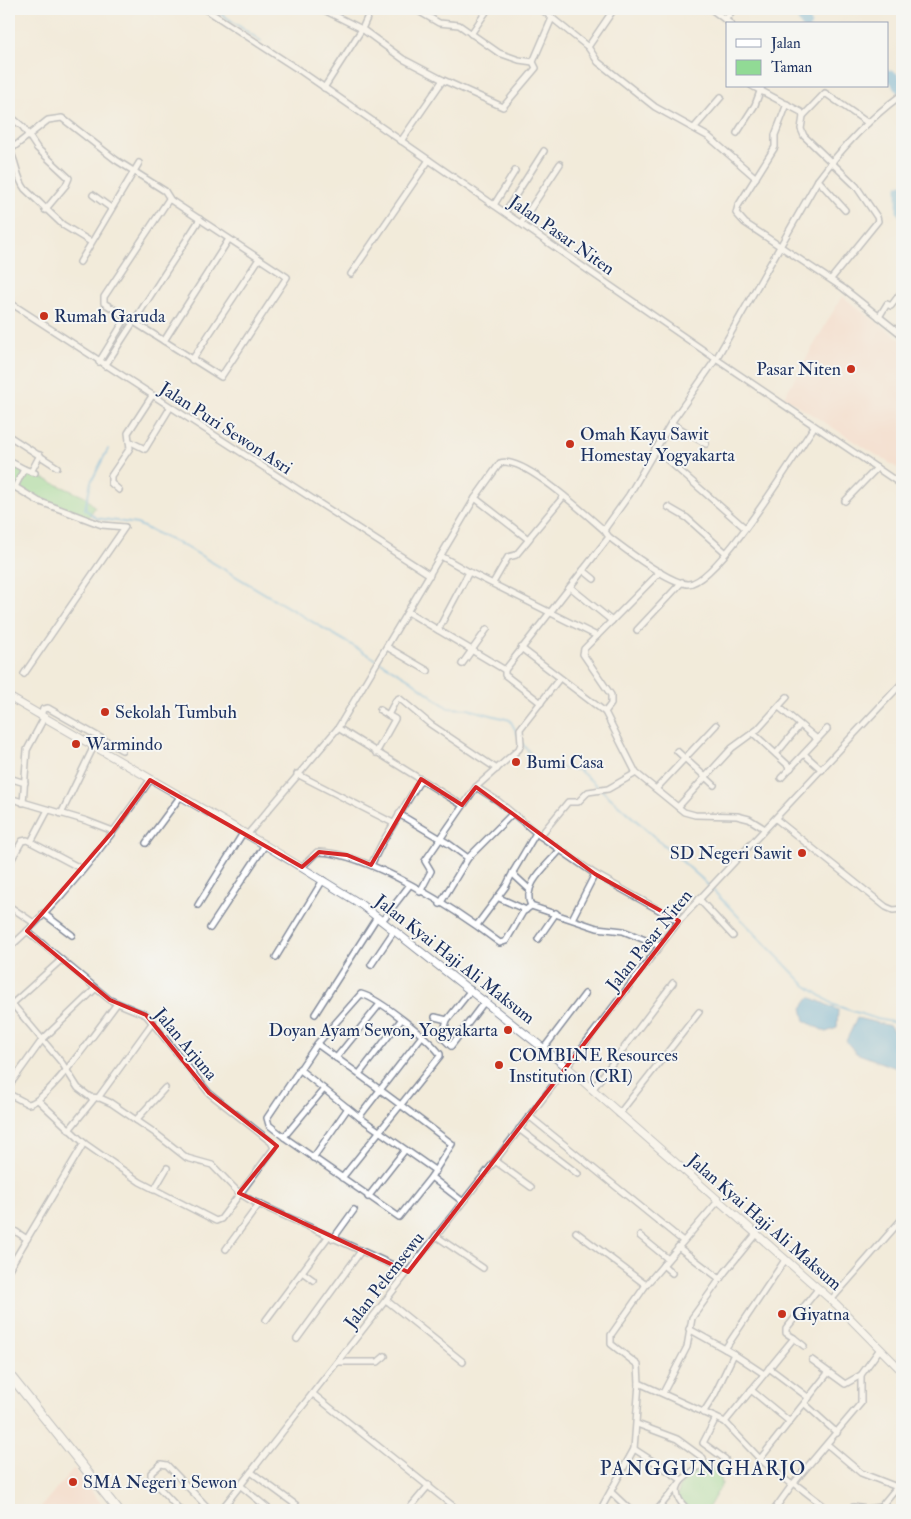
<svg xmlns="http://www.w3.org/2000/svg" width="911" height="1519" font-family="'IM FELL Double Pica',serif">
  <rect width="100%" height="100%" fill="#f6f6f2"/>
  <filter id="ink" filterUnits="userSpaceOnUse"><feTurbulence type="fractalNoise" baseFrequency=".02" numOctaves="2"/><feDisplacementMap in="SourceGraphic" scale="10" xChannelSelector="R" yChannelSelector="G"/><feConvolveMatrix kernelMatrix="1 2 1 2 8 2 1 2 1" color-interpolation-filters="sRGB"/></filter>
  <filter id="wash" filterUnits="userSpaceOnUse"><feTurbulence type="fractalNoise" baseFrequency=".0096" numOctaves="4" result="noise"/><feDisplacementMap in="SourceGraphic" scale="20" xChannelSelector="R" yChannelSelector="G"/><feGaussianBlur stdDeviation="1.12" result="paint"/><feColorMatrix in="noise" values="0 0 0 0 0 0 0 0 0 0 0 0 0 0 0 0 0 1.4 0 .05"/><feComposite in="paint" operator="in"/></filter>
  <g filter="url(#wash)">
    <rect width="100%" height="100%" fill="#f2ebda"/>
    <!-- built -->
    <g fill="#f6d2c3">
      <path d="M842 296 902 341V471L784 397Z"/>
      <path d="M74 1469 106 1510H38L50 1496Z"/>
    </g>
    <!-- green -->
    <g fill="#91da95" stroke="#56847a">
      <path d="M9 463 85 497 95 507 88 518 39 499 16 485H9Z"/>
      <path d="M704 1464 720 1472 722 1484 707 1510H684L676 1500 681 1484Z"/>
    </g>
    <!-- water -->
    <g fill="#60add9" stroke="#3e6e9c">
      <path d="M810 997 838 1010 837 1028 826 1032 805 1021 802 1008Z"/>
      <path d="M857 1018 890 1026 899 1040H902V1070L856 1053 846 1041Z"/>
    </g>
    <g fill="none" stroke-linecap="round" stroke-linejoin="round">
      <!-- stream -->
      <g stroke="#60add9" stroke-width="2">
        <path d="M214 9 261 41"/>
        <path d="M108 449 91 482 85 509 96 518 137 524 188 548 409 679 448 708 468 709 510 720 519 737"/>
        <path d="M522 743 540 766 579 770 701 878 804 984 834 1005 877 1019 902 1024"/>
      </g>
      <!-- river -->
      <g stroke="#60add9" stroke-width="11">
        <path d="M797 9 806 24"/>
        <path d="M887 75 893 77 902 90"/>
        <path d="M902 189V211"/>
      </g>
    </g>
  </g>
  <g filter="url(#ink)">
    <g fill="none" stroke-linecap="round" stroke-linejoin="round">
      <!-- street casing -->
      <g stroke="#868d9c" stroke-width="8">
        <g id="street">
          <path d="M205 9 302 72 716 359 902 485"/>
          <path d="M322 9 362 29 403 59 443 80 503 107 536 68 533 62 552 18"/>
          <path d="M415 9 439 23 459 25 499 53 519 60 533 62"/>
          <path d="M541 9 588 47 598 62 655 107 709 137 756 178"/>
          <path d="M711 9 731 24"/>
          <path d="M725 20 734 9"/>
          <path d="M471 34 488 9"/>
          <path d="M588 47 614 9"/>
          <path d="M752 86 801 112 803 116 801 129 804 136 856 186 877 217 878 221 831 279"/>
          <path d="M324 88 362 29 371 9"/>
          <path d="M787 104 775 135V147L738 206 736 213 745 223 843 288 902 335"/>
          <path d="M9 115 23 127 37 148 69 178 66 185 45 210"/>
          <path d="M803 116 825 93 868 123"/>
          <path d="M694 128 721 97"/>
          <path d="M737 133 755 105 762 86"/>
          <path d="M401 141 443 80"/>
          <path d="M9 149C17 162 16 177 25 189L63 225 91 242"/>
          <path d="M10 150 48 120 62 118 116 160 165 191 170 199"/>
          <path d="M818 180 845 210"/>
          <path d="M93 195 111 208"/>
          <path d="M169 199 287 277 221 377 104 303V297Z"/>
          <path d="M494 205 515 171"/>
          <path d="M505 212 544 151"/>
          <path d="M521 223 560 164"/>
          <path d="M80 262 139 163"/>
          <path d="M351 274 429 160"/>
          <path d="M9 302 430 575"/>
          <path d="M879 317 887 304 891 306 902 291"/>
          <path d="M164 341 229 239"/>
          <path d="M192 360 259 259"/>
          <path d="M99 362 126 318"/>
          <path d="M105 366 200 219"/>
          <path d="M671 423 706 444"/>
          <path d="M9 436 57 467"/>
          <path d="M129 441 145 449 170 408"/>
          <path d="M655 449 745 528"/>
          <path d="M9 461 24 469"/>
          <path d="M31 472 40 455"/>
          <path d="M15 487 24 469 35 473"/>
          <path d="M9 488 15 487 38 501 102 525 125 527 24 674"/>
          <path d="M119 490 111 483V476L130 448 128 433 152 396"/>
          <path d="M475 498 528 539 564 496"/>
          <path d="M845 501 877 468"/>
          <path d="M668 507 687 518 726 553"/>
          <path d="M604 530 629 495 671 423 716 359 818 180C841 149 869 119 900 96"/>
          <path d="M583 570 594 579"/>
          <path d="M469 572 597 636"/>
          <path d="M660 572 584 649 583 654 611 695V704L605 712 636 773 684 812 695 815 737 816 749 819 765 829"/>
          <path d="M493 583 508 557 516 555 530 538"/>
          <path d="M570 587 612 621"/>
          <path d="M408 612 505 670 609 537"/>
          <path d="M438 630 469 572 441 556"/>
          <path d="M637 630 682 582"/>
          <path d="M387 647 428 671"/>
          <path d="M521 648 605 712"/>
          <path d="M462 664 487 629"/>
          <path d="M505 670V675L541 703"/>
          <path d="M779 707 817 739"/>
          <path d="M380 710 388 715"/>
          <path d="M41 716 43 709 48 708 122 750"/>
          <path d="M338 728 462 805"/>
          <path d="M753 733 791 768"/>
          <path d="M677 751 714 785"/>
          <path d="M376 753 395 719 388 715 396 700 399 698 430 724 497 769"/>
          <path d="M776 754 800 725"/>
          <path d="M804 754 822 770"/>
          <path d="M297 774 393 823"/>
          <path d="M9 778 25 783"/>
          <path d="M781 778 827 729"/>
          <path d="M476 787 498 801 540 836 595 874 679 921"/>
          <path d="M656 789 716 725"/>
          <path d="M9 798 87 821 113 831"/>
          <path d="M23 803 27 750 44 718"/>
          <path d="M678 807 732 748 758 729 787 697"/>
          <path d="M61 814 94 746"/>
          <path d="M399 814 449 844 468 858"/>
          <path d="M776 819 886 907 893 910 902 909"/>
          <path d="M247 835 338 728 475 498 500 463C522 454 586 515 604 530L609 537C625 549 667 582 687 584 716 586 796 453 814 427"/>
          <path d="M540 836 568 802H578L588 792 608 789 636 773"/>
          <path d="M31 842 48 810"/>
          <path d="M146 843 180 797"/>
          <path d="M9 864 22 841 27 840 82 869"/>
          <path d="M371 865 382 843 421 779"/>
          <path d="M302 867 317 852C369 852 458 911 500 943L506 941 523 912 531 906 597 928 623 931 660 946"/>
          <path d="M529 889 515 876 513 872 536 833"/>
          <path d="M420 892 431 871 425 861 476 787 519 749 521 744 520 729 559 679"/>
          <path d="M497 897 526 910"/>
          <path d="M699 899 733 936"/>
          <path d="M440 904 468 858 512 814"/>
          <path d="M198 905 243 833"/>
          <path d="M9 906 34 923"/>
          <path d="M531 906C521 885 547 866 560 850"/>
          <path d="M43 913 72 935"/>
          <path d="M572 919 595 874"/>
          <path d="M382 921 409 886"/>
          <path d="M477 925 506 886 513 872"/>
          <path d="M210 928 265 845"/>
          <path d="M27 931 110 1000 146 1015 209 1093 271 1142 274 1148 221 1219 216 1221 140 1182 84 1143 39 1101"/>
          <path d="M538 939 556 913"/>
          <path d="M9 948C61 902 111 837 150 780"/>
          <path d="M276 957 323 880"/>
          <path d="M371 965 394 931"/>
          <path d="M9 1000 62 1063 78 1088 90 1097 100 1098 111 1103 155 1133 187 1158 212 1165 239 1193 252 1201 408 1272"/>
          <path d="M12 1004 61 960"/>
          <path d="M315 1014 377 917"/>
          <path d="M435 1017 447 1020 471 990"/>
          <path d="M447 1020 442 1037 451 1046 485 1001"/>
          <path d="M317 1044C363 1077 408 1110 452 1144L431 1177 399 1217 284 1137 269 1125 267 1118 317 1044 361 994C380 999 428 1038 440 1054V1056L342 1178"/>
          <path d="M544 1048 585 994"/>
          <path d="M336 1058 380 1004"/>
          <path d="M299 1069 359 1117 436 1171"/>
          <path d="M359 1074 401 1020"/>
          <path d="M9 1086 42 1040 95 989"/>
          <path d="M592 1090 673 983"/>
          <path d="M9 1094 28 1104C47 1103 102 1023 116 1005"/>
          <path d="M98 1098 153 1022"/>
          <path d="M619 1114 699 1012"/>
          <path d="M529 1116 683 1241"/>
          <path d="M359 1117 422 1036"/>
          <path d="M136 1120 165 1088"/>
          <path d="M519 1129 578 1174"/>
          <path d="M69 1130 94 1099"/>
          <path d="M284 1137 324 1089"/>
          <path d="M313 1158 348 1108"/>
          <path d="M495 1161 531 1187"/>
          <path d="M431 1177 462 1201"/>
          <path d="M154 1190 167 1168"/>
          <path d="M368 1197 405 1150"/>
          <path d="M719 1200 646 1285 611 1335V1344L638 1365 639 1383 725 1422 760 1459 792 1485 861 1403V1375L880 1349"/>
          <path d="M9 1227 27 1239"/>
          <path d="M576 1232 646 1285"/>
          <path d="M436 1236 483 1268"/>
          <path d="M640 1236 668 1259"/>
          <path d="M333 1239 354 1210"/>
          <path d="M678 1247 720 1279"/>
          <path d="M226 1249 259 1204"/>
          <path d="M663 1265 672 1273"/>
          <path d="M9 1269 84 1143"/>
          <path d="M302 1272 313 1280"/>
          <path d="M386 1300 463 1362"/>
          <path d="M831 1300 902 1219"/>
          <path d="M266 1320 328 1237"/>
          <path d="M689 1329 734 1354 764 1374"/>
          <path d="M794 1338 804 1346"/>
          <path d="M297 1339 361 1251"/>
          <path d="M725 1349 785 1260"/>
          <path d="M812 1360 845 1384 861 1375"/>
          <path d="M338 1362H378L385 1356"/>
          <path d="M769 1368 809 1398"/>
          <path d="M751 1390 790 1422"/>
          <path d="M663 1393 687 1347 692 1318 725 1272 756 1234"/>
          <path d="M313 1394 458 1510"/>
          <path d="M805 1404 837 1433"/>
          <path d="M703 1413 714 1396 734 1354"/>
          <path d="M716 1418 703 1443 725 1459"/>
          <path d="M725 1422 794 1338 786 1333V1329L818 1289"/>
          <path d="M637 1424 677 1439 703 1458 704 1462 682 1480"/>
          <path d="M828 1445 861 1473 897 1487"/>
          <path d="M634 1449 682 1480C672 1491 679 1503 689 1510"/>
          <path d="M760 1459 828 1373"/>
          <path d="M251 1472 296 1505"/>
          <path d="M794 1483 829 1510"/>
          <path d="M241 1486 270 1510"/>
          <path d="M611 1492 630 1510"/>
          <path d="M226 1504 234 1510"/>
          <path d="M180 1510 151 1479V1473L161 1464 167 1465 210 1510"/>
          <path d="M221 1510 495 1161 679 921 902 683"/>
          <path d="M408 1510 429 1485"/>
          <path d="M602 1510 603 1505 634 1449 639 1383"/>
          <path d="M657 1510 679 1484"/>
          <path d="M774 1510 792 1485"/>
          <path d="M847 1510 853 1507 867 1509 880 1507"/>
          <path d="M878 1510 902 1481"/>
        </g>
      </g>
      <!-- secondary casing -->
      <g stroke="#868d9c" stroke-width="9">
        <path id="secondary" d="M9 697 265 845 359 903 567 1067 837 1305 902 1371"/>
      </g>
      <!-- primary casing -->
      <g stroke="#868d9c" stroke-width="10">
        <path id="primary" d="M9 1374 118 1510"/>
      </g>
      <!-- street -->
      <use href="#street" stroke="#fff" stroke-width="5"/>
      <!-- secondary -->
      <use href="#secondary" stroke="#fff" stroke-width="7"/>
      <!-- primary -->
      <use href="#primary" stroke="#fff" stroke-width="8"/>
    </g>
  </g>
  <!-- marked area -->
  <path d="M0 0H911V1519H0ZM421 779 462 805 476 787 595 874 679 921 408 1272 239 1193 277 1146 209 1093 146 1015 110 1000 27 931 113 831 150 780 302 867 319 852 347 855 371 865Z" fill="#f2ebda" fill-opacity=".55" fill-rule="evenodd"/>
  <path fill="none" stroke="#d62828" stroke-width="4" stroke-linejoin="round" d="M421 779 462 805 476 787 595 874 679 921 408 1272 239 1193 277 1146 209 1093 146 1015 110 1000 27 931 113 831 150 780 302 867 319 852 347 855 371 865Z"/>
  <!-- markers -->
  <g fill="#c8321e" stroke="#f6f6f2" stroke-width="2">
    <circle cx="44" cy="316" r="5"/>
    <circle cx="851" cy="369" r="5"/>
    <circle cx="570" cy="444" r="5"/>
    <circle cx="105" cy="712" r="5"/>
    <circle cx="76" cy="744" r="5"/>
    <circle cx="516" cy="762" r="5"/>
    <circle cx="802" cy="853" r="5"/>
    <circle cx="508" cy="1030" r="5"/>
    <circle cx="499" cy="1065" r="5"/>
    <circle cx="782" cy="1314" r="5"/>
    <circle cx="73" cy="1482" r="5"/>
  </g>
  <g text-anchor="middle" stroke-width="4" stroke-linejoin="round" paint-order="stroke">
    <!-- street labels -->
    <g font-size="18" fill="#1b2f5e" stroke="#f6f6f2">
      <text transform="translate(562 235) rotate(35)" y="6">Jalan Pasar Niten</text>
      <text transform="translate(226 428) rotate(33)" y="6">Jalan Puri Sewon Asri</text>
      <text transform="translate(649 940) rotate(-51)" y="6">Jalan Pasar Niten</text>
      <text transform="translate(455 959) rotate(38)" y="6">Jalan Kyai Haji Ali Maksum</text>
      <text transform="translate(186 1044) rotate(50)" y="6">Jalan Arjuna</text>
      <text transform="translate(765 1222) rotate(41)" y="6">Jalan Kyai Haji Ali Maksum</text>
      <text transform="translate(384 1280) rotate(-52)" y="6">Jalan Pelemsewu</text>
    </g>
    <!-- poi labels -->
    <g font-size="18" fill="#1b2f5e" stroke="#f6f6f2" text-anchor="start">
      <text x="54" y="322">Rumah Garuda</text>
      <text x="841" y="375" text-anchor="end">Pasar Niten</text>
      <text x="580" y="440">Omah Kayu Sawit<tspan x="580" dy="21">Homestay Yogyakarta</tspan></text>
      <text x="115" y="718">Sekolah Tumbuh</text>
      <text x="86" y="750">Warmindo</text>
      <text x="526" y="768">Bumi Casa</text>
      <text x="792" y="859" text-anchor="end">SD Negeri Sawit</text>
      <text x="498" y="1036" text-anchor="end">Doyan Ayam Sewon, Yogyakarta</text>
      <text x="509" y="1061">COMBINE Resources<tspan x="509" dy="21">Institution (CRI)</tspan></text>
      <text x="792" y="1320">Giyatna</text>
      <text x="83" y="1488">SMA Negeri 1 Sewon</text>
    </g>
    <!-- quarter labels -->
    <g font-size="20" letter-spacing="1" fill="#1b2f5e" stroke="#f6f6f2">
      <text x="703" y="1475">PANGGUNGHARJO</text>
    </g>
  </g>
  <!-- margin -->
  <rect width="911" height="1519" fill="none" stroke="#f6f6f2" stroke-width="30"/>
  <!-- legend -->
  <rect x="726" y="22" width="162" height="65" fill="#f6f6f2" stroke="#9ea6b7"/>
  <rect x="736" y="39" width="25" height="8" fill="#ffffff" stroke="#9ea6b7"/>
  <text x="771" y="48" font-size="15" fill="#1b2f5e">Jalan</text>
  <rect x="736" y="60" width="25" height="15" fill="#91da95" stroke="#9ea6b7"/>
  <text x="771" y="72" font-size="15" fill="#1b2f5e">Taman</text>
</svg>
